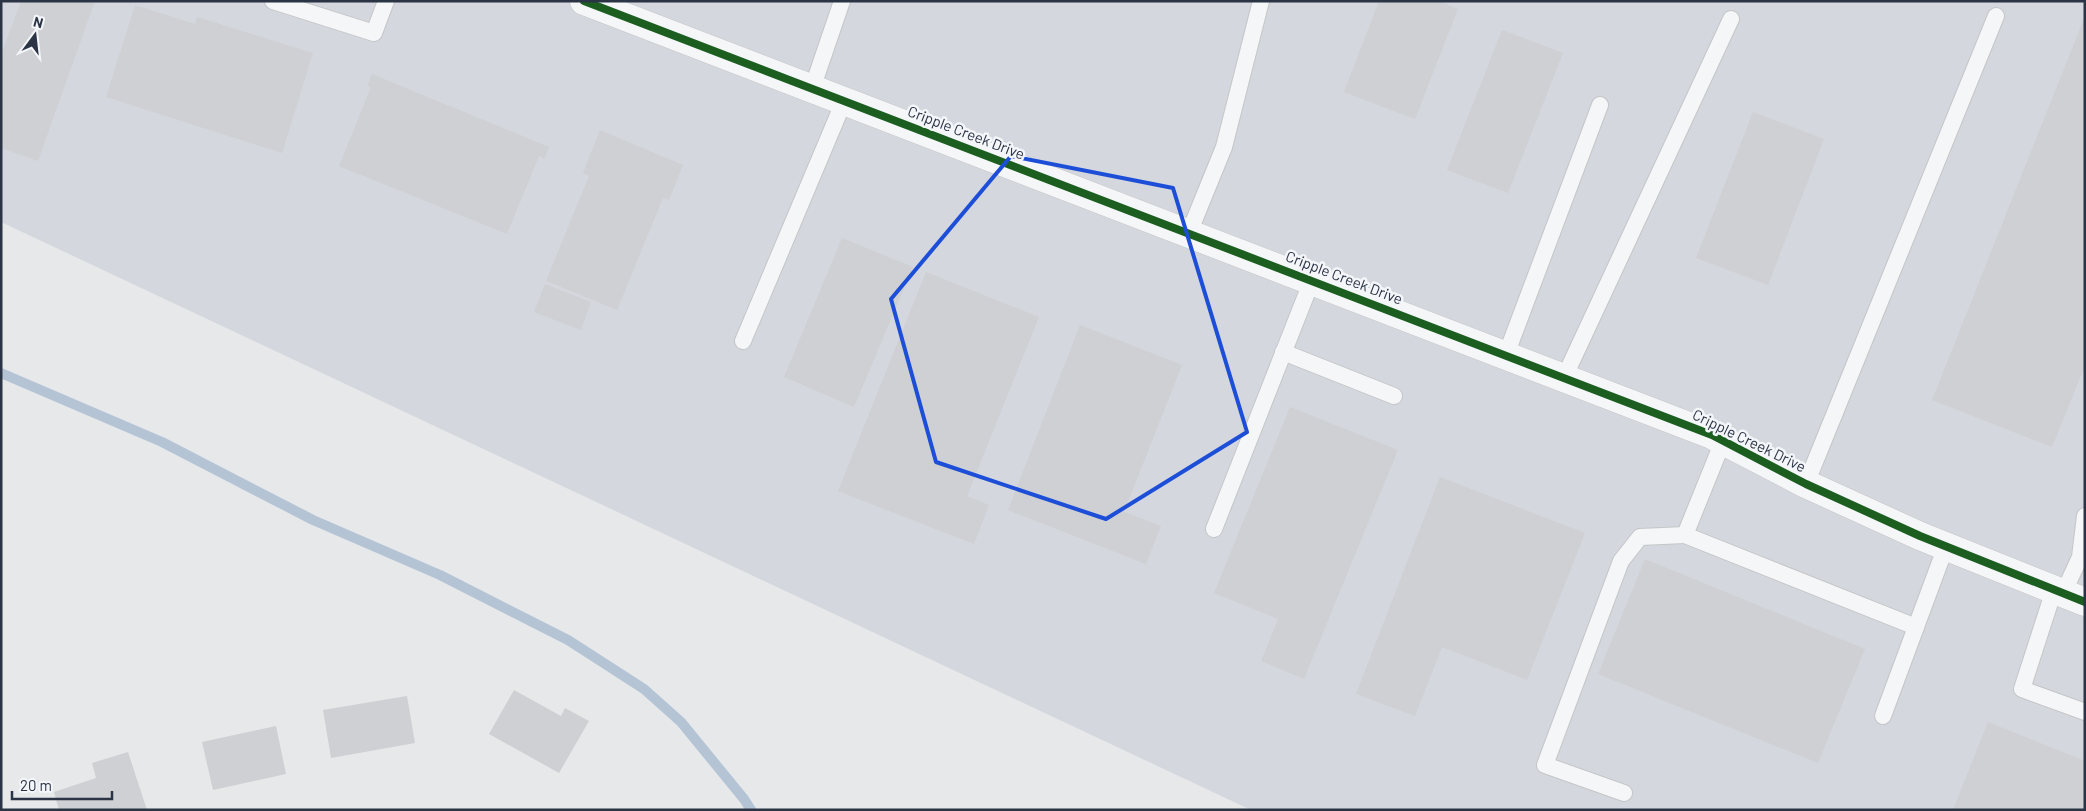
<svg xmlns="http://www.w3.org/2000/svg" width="2086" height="811" font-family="Barlow,sans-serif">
  <rect width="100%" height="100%" fill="#e6e8ea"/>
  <!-- built -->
  <path fill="#d4d7dd" d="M1 1H2085V810H1251L1 222Z"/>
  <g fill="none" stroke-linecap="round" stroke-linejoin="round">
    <!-- stream -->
    <path stroke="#b4c4d5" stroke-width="10" d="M1 373 162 442 313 520 440 575 568 640 644 689 681 722 744 799 751 810"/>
  </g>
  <!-- building -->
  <g fill="#ced0d3">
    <path d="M21 1H95L38 161 1 148V55Z"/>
    <path d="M1379 1H1438L1458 9 1415 119 1344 92Z"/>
    <path d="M135 5 195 24 197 17 313 53 282 153 106 97Z"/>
    <path d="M2085 16V366L2052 447 1932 400Z"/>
    <path d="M1502 30 1563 53 1508 193 1447 170Z"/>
    <path d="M372 74 549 147 544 159 539 156 507 234 339 166 371 87 367 86Z"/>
    <path d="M1753 112 1824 139 1768 285 1696 258Z"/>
    <path d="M600 130 683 165 669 200 663 198 617 310 546 281 589 176 583 173Z"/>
    <path d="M842 238 913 267 854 407 784 377Z"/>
    <path d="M926 272 1039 317 967 496 989 505 974 544 838 491Z"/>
    <path d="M545 284 591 302 581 330 534 312Z"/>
    <path d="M1080 325 1182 365 1124 512 1161 526 1146 564 1008 510Z"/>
    <path d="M1290 407 1398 450 1304 679 1261 661 1278 619 1214 593Z"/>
    <path d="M1440 477 1585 533 1527 680 1442 647 1415 716 1356 694Z"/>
    <path d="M1645 559 1865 649 1818 763 1598 674Z"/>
    <path d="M514 690 561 716 565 708 589 721 559 773 489 734Z"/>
    <path d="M407 696 415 743 331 758 323 710Z"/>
    <path d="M1988 722 2085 761V810H1953Z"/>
    <path d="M276 726 286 774 213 790 202 742Z"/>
    <path d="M128 752 147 810H59L54 792 96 778 92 763Z"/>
  </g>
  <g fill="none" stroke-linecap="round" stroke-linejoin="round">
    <!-- service casing -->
    <g stroke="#c4c6c8" stroke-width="18">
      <g id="service">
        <path d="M273 1 374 33 386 1"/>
        <path d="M812 89 842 1"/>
        <path d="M1189 233 1224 147 1261 1"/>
        <path d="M743 341 844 101"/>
        <path d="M1283 352 1394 396"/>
        <path d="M1506 355 1600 105"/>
        <path d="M1564 378 1731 19"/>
        <path d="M1806 484 1996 16"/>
        <path d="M1214 529 1312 280"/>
        <path d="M1685 535 1916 627"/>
        <path d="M2054 590 2022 689 2085 712"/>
        <path d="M2063 594 2080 557 2085 516"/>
        <path d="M1883 716 1946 546"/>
        <path d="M1624 793 1545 765 1621 561 1640 537 1685 535 1723 441"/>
      </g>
    </g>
    <!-- minor casing -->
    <g stroke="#c4c6c8" stroke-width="29">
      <path id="minor" d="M584 1 1712 435 1806 484 1920 536 2085 602"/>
    </g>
    <!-- service -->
    <use href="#service" stroke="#f5f6f7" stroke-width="16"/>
    <!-- minor -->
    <use href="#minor" stroke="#f5f6f7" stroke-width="28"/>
    <!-- cycleway casing -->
    <g stroke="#f4f6f9" stroke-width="11">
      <path id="cycleway" d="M584 1 1712 435 1806 484 1920 536 2085 602"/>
    </g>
    <!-- cycleway -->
    <use href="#cycleway" stroke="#1b5e20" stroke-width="8"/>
  </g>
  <!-- marked area -->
  <path fill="none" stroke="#1d4ed8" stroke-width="4" stroke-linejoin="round" d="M1011 156 1173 188 1247 432 1106 519 936 462 891 299Z"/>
  <g text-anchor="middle" stroke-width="5" stroke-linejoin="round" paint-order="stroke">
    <!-- street labels -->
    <g font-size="15" fill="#2b3445" stroke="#f4f6f9">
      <text transform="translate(966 133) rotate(21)" y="5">Cripple Creek Drive</text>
      <text transform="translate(1344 278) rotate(21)" y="5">Cripple Creek Drive</text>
      <text transform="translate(1749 441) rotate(26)" y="5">Cripple Creek Drive</text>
    </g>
  </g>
  <!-- border -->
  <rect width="2086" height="811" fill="none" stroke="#2b3445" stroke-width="5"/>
  <!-- north arrow -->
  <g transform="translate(35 35) rotate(15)" stroke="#f4f6f9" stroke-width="4" paint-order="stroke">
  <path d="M0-4L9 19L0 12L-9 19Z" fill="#2b3445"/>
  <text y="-8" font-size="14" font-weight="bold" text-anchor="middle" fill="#2b3445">N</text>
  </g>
  <!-- scale -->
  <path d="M12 791v8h100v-8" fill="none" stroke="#2b3445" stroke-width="2.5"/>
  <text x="20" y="791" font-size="15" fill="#2b3445" stroke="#f4f6f9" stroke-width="4" paint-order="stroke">20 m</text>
</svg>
